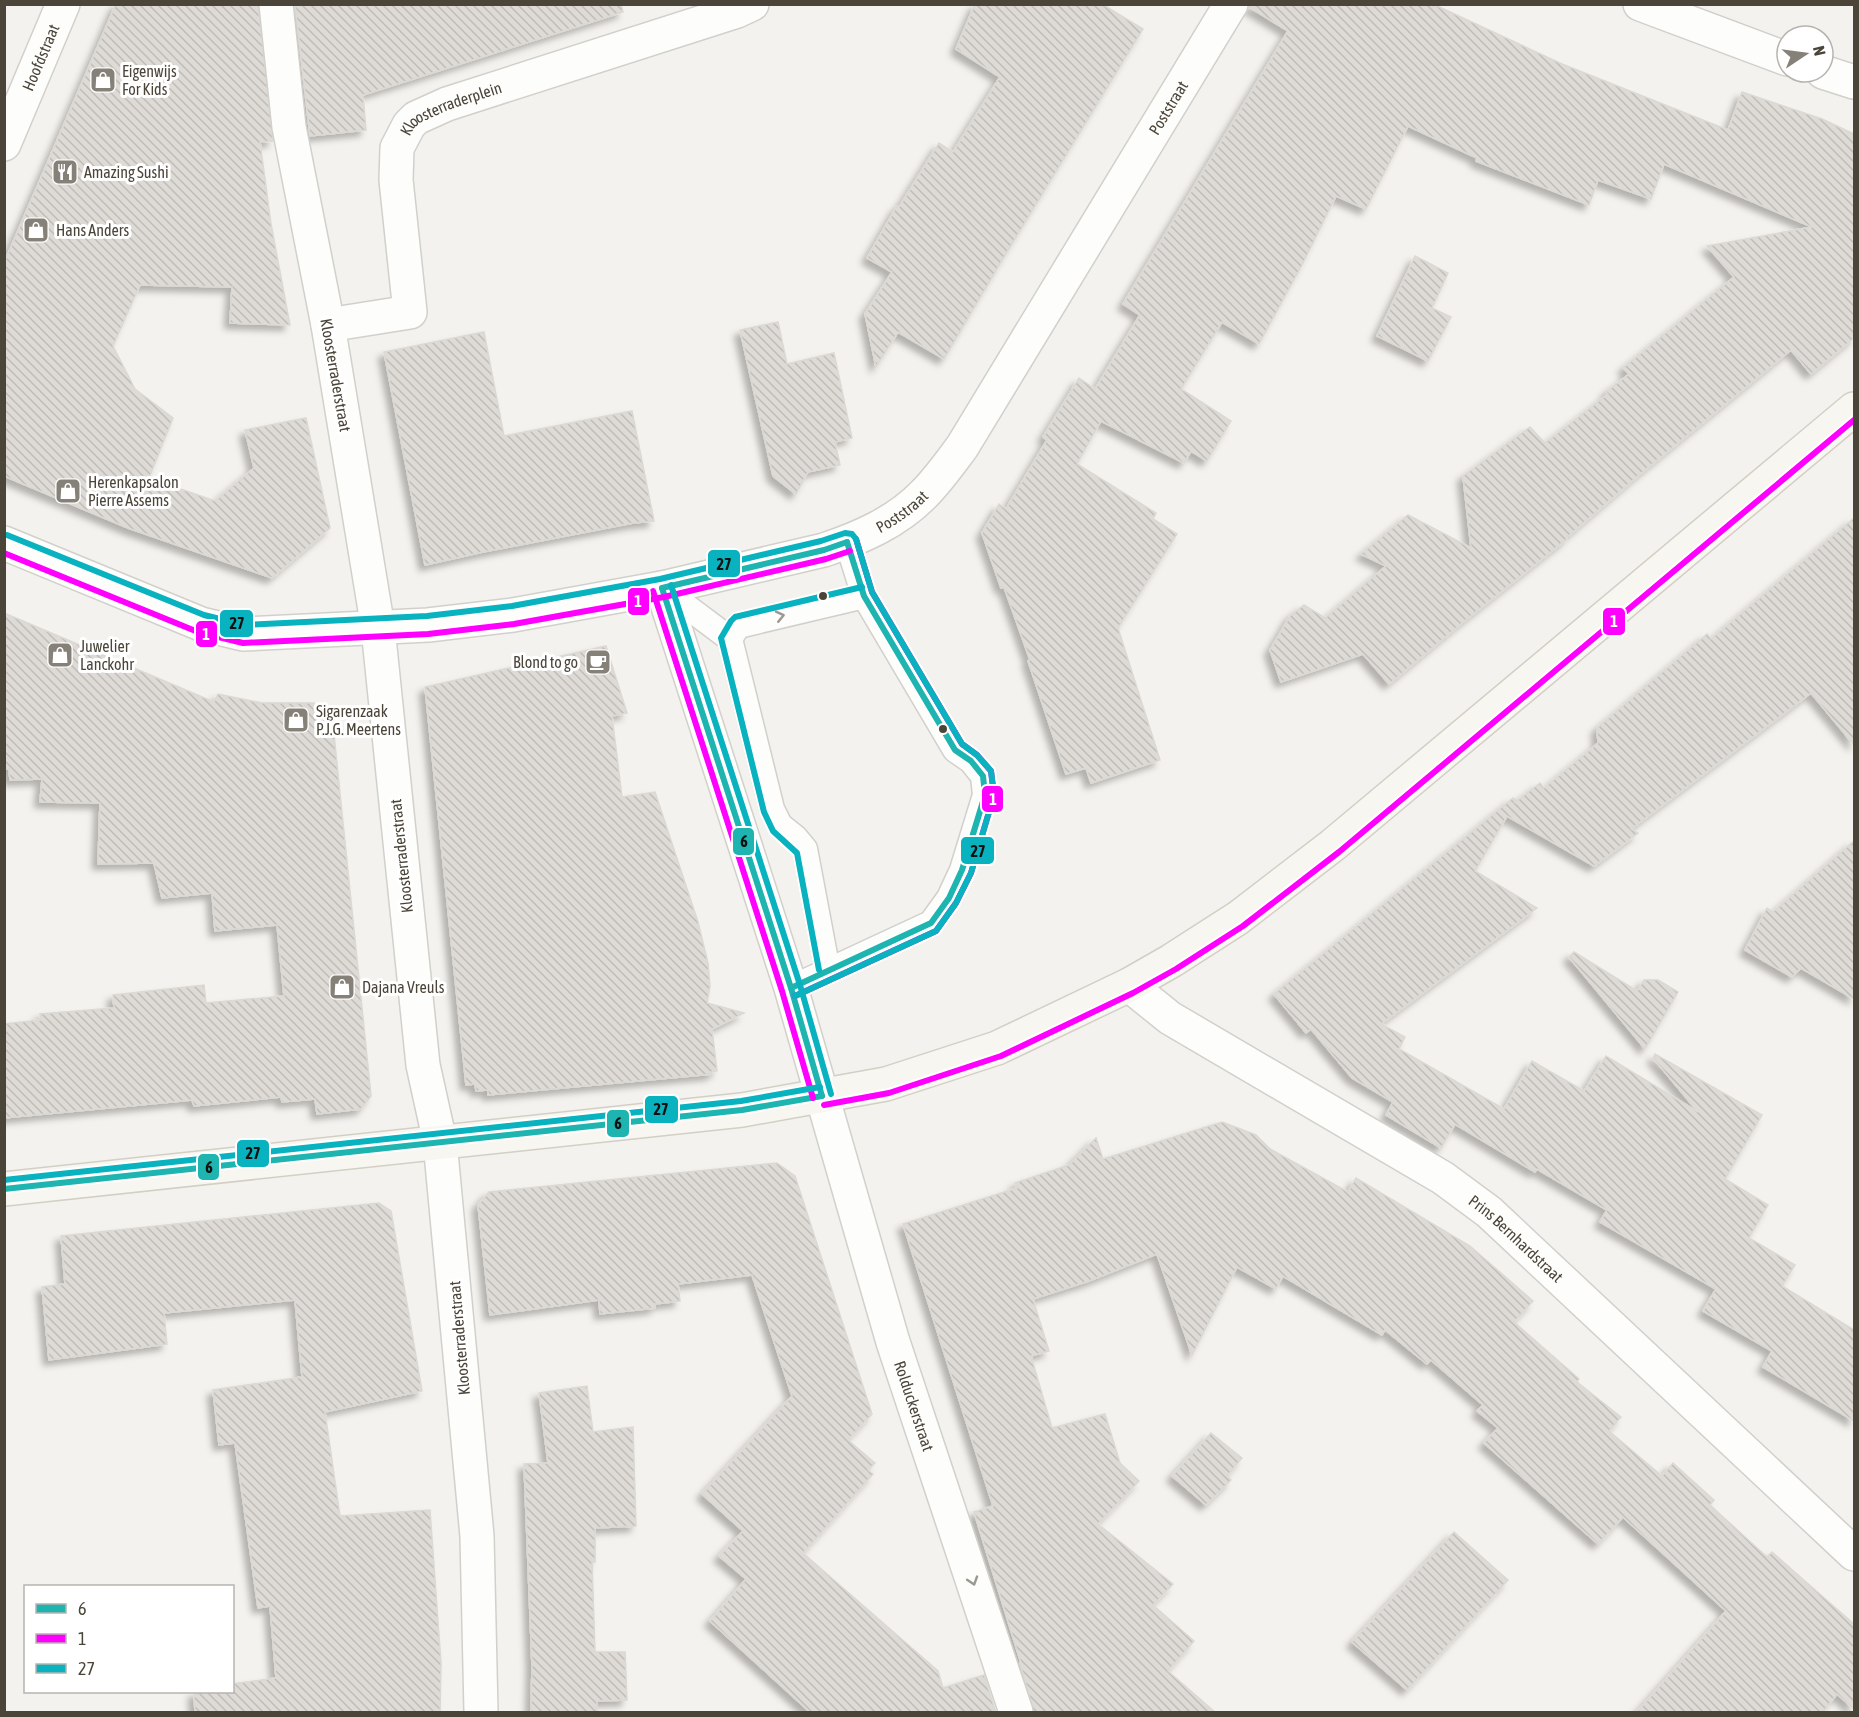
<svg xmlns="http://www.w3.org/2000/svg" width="1859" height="1717" font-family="'Asap Condensed',sans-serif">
  <defs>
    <pattern id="building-back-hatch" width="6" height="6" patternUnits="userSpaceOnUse" patternTransform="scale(1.5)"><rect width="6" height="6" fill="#dedbd6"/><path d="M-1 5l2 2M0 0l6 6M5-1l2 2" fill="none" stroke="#c0bdb8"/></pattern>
    <filter id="shadow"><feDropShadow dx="-5.5" dy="5.5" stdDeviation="3" flood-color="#0004"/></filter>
  </defs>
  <rect width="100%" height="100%" fill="#f4f2ee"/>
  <!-- building -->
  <g fill="url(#building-back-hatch)" stroke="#dcd9d4" stroke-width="1.5" filter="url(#shadow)">
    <path d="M116 4H258L273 141 260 142 271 224 290 325 230 323 232 287 140 285 113 346 135 389 173 418 149 478 215 501 254 468 245 430 306 418 330 528 272 578 128 528 4 476V263Z"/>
    <path d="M295 4H621L623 12 363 95 366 130 310 136Z"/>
    <path d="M975 4H1102L1143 29 1004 257 944 359 898 332 876 367 865 314 892 272 867 258 897 206 899 207 939 143 953 152 1000 77 956 49Z"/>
    <path d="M1250 4H1433L1562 64 1728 130 1742 92 1822 119 1854 134V338L1811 374 1791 350 1639 475 1566 538 1567 539 1462 623 1389 684 1363 654 1281 682 1270 650 1290 616 1304 605 1325 618 1386 566 1361 554 1408 515 1471 548 1463 476 1530 427 1545 443 1608 394 1606 392 1629 374 1623 368 1734 277 1707 246 1812 227 1664 164 1651 199 1598 180 1589 205 1476 161 1477 158 1408 126 1366 209 1336 196 1302 265 1259 344 1222 322 1181 389 1231 421 1207 461 1191 451 1184 463 1101 421 1077 464 1156 513 1153 519 1177 534 1118 628 1160 760 1091 783 1086 768 1066 774 1028 661 1030 660 1004 587 1001 588 982 533 999 504 1006 509 1047 440 1043 437 1079 378 1095 389 1140 315 1123 304 1288 31 1249 7Z"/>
    <path d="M1415 256 1448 273 1432 308 1451 317 1428 361 1377 336Z"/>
    <path d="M778 322 787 364 834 353 852 438 835 442 840 465 808 472 796 494 773 476 740 330Z"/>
    <path d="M484 332 504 436 632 411 654 521 633 523 483 552 425 565 384 352Z"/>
    <path d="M1854 518V745L1811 693 1631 829 1638 833 1594 866 1507 816 1475 871 1537 908 1381 1024 1405 1037 1399 1049 1504 1109 1532 1061 1584 1091 1606 1056 1698 1112 1653 1058 1655 1054 1762 1115 1725 1179 1768 1205 1749 1238 1795 1265 1782 1286 1854 1330V1421L1763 1367 1772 1351 1703 1311 1716 1289 1600 1222 1607 1210 1537 1169 1535 1172 1455 1124 1441 1148 1386 1115 1393 1102 1352 1078 1311 1029 1306 1033 1274 994 1513 798 1516 800 1514 803 1540 783 1544 788 1598 743 1597 728 1707 634 1711 639Z"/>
    <path d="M4 613 214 702 218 694 262 703H314L315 716 332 715 371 1096 361 1109 317 1114 315 1099 282 1102 281 1097 194 1106 192 1100 4 1118V1024L41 1020 40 1014 114 1008 113 995 204 985 206 1003 284 996 277 925 215 931 212 893 162 898 154 863 98 864 100 803 40 802 42 779 10 780 9 769H4Z"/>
    <path d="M606 646 627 713 612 716 622 797 655 792 698 922 708 963 710 986 707 1003 744 1013 712 1029 717 1071 711 1072 712 1074 488 1095V1090L476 1091 475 1084 466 1085 425 687Z"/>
    <path d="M1854 841V999L1801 968 1792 977 1745 950 1767 908 1773 912Z"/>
    <path d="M1574 952 1637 991 1644 980H1658L1678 992 1645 1049 1569 957Z"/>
    <path d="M1222 1122 1256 1135 1270 1149 1348 1192 1356 1178 1470 1246 1533 1301 1514 1322 1579 1379 1577 1382 1621 1417 1609 1431 1662 1476 1673 1463 1714 1500 1710 1505 1767 1557 1772 1552 1854 1624V1709L1837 1694 1822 1713H1636L1726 1611 1623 1517 1598 1544 1484 1443 1498 1428 1477 1411 1483 1405 1431 1360 1427 1364 1385 1330 1382 1335 1283 1276 1276 1289 1237 1267 1192 1355 1157 1254 1089 1281 1033 1299 1049 1351 1031 1356 1052 1428 1105 1414 1120 1463 1139 1481 1098 1524 1173 1584 1153 1605 1194 1641 1168 1671 1216 1713H1034L1020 1663H1021L974 1512 993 1506 903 1224 1017 1188 1015 1183 1069 1165 1096 1138 1103 1159Z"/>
    <path d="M777 1163 795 1176 872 1414 848 1440 875 1463 868 1470 873 1474 803 1553 938 1671 943 1688 984 1675 996 1713H811L710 1621 746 1579 719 1556 743 1531 702 1494 792 1396 752 1275 678 1284 680 1301 655 1304V1308L600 1314 599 1300 490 1315 478 1205 489 1192Z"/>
    <path d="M379 1203 391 1211 422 1391 325 1412 340 1516 430 1510 441 1663 440 1713H195L194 1692H232V1684L276 1678 270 1606 258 1608 235 1443 219 1445 213 1390 302 1377 295 1300 164 1313 167 1344 49 1360 42 1287 65 1284 61 1236Z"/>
    <path d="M587 1386 593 1432 633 1427 636 1526 595 1528V1562H592L595 1652H625L627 1700 597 1701V1713H531L532 1666 524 1464 548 1463 539 1393Z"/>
    <path d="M1211 1433 1242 1458 1227 1476 1231 1480 1206 1505 1172 1476Z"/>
    <path d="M1454 1532 1508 1580 1407 1690 1352 1642Z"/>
  </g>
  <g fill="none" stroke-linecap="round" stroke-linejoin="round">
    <!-- service casing -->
    <g stroke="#d2d0cb" stroke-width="27">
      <g id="service">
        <path d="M662 588 730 639 772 809 780 825 795 837 805 849 828 971"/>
        <path d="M730 639 738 626 864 596"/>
        <path d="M791 988 931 923 949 898 962 870 985 795 983 776 971 761 955 750 864 596 847 542"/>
      </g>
    </g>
    <!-- pedestrian casing -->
    <g stroke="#d2d0cb" stroke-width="36">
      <g id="pedestrian">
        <path d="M276 4 289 127 328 325"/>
        <path id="s1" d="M4 144 63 4"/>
      </g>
    </g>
    <!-- minor casing -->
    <g stroke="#d2d0cb" stroke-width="36">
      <g id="minor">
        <path d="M1640 4 1787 59"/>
        <path d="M1823 72 1854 82"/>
        <path id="s2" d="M4 543 201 624 243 634 428 625 513 615 662 588 824 550C860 538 897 522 924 494 938 480 950 463 962 447L1231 4"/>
        <path id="s3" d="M662 588 791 988 893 1342 1016 1712"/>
        <path id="s4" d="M1129 985 1170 1018 1443 1178 1489 1212 1854 1554"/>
        <path id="s5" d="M481 1712 477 1536 440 1142 423 1065 378 628 328 325 410 312 396 180 397 148 409 125 416 118 447 104 737 11 752 4"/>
      </g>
    </g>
    <!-- secondary casing -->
    <g stroke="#d3cfc5" stroke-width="36">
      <path id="secondary" d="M4 1189 742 1110 886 1084 997 1048 1129 985 1171 961 1238 918 1333 845 1854 409"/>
    </g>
    <!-- service -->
    <use href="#service" stroke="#fdfdfc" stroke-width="24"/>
    <!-- pedestrian -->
    <use href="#pedestrian" stroke="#fdfdfc" stroke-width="33"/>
    <!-- minor -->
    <use href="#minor" stroke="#fdfdfc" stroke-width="33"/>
    <!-- secondary -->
    <use href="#secondary" stroke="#f7f6f1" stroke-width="33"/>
    <!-- bus-1 casing -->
    <g stroke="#fff" stroke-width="10">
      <g id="bus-1">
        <path d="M662 588 791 988 822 1096"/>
        <path d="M662 588 824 550 847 542"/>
        <path d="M791 988 931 923 949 898 962 870 985 795 983 776 971 761 955 750 864 596 847 542"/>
        <path d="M4 1189 742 1110 822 1096"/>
      </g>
    </g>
    <!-- bus-2 casing -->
    <g stroke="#fff" stroke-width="10">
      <g id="bus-2">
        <path d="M4 553 198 632 243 643 428 634 514 624 664 597 826 559 850 551"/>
        <path d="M653 591 782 991 813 1098"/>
        <path d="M795 996 936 931 956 903 971 873 994 795 991 771 977 755 962 744 872 592 856 539"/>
        <path d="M824 1105 889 1093 1001 1056 1133 993 1176 969 1243 926 1339 852 1854 420"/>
      </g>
    </g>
    <!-- bus-3 casing -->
    <g stroke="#fff" stroke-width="10">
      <g id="bus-3">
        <path d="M7 535 204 615 244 625 427 616 512 606 660 579 821 541 845 533 852 534 856 539 872 592 962 744 977 755 991 771 994 795 971 873 956 903 936 931 795 996"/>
        <path d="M671 585 800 985 831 1094"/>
        <path d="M819 970 797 853 773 831 764 812 721 638 731 621 735 617 862 587"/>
        <path d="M4 1180 741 1101 820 1087"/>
      </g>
    </g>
    <!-- bus-1 -->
    <use href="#bus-1" stroke="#1eb4b0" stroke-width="6"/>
    <!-- bus-2 -->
    <use href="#bus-2" stroke="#f0f" stroke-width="6"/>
    <!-- bus-3 -->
    <use href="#bus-3" stroke="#08b2be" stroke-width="6"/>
  </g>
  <!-- one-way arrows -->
  <defs><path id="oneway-chevron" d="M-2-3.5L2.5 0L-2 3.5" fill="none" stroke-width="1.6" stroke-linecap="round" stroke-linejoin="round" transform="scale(1.5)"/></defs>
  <g stroke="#9b9791">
    <use href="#oneway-chevron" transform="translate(780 616) rotate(-13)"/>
    <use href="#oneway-chevron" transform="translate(973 1581) rotate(72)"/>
  </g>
  <!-- icons -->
  <defs>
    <g id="shop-square" transform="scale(1.35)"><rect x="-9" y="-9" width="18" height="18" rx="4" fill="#868178" stroke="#fff"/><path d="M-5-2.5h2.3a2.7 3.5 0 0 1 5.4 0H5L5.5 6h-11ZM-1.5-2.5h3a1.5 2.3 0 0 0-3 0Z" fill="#fff"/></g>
    <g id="restaurant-square" transform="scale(1.35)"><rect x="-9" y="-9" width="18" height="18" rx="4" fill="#868178" stroke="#fff"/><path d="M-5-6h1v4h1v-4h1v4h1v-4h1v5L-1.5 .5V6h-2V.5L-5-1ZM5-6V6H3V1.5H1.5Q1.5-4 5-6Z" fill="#fff"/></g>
    <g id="cafe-square" transform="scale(1.35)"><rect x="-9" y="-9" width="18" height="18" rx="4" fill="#868178" stroke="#fff"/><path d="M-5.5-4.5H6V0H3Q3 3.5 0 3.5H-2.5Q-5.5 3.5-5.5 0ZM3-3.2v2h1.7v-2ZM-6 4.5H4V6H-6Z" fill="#fff"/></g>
  </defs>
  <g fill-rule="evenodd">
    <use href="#shop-square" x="103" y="80"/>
    <use href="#restaurant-square" x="65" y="172"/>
    <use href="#shop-square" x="36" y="230"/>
    <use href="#shop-square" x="68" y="491"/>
    <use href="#shop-square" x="60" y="655"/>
    <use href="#cafe-square" x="598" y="662"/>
    <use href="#shop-square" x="296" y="720"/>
    <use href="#shop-square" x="342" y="987"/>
  </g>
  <!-- markers -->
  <g fill="#4b4439" stroke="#fff" stroke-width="2">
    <circle cx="823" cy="596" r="5"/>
    <circle cx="943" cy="729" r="5"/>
  </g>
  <g text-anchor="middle" stroke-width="6" stroke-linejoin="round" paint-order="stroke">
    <!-- street labels -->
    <g font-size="16" fill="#4b4439" stroke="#fff">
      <text dy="6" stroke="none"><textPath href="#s1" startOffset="94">Hoofdstraat</textPath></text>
      <text dy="6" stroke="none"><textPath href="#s2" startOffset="1418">Poststraat</textPath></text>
      <text dy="6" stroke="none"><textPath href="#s5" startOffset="1716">Kloosterraderplein</textPath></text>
      <text transform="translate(336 375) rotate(80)" y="6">Kloosterraderstraat</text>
      <text dy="6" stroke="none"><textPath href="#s2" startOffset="932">Poststraat</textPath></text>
      <text transform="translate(401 856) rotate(-96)" y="6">Kloosterraderstraat</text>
      <text dy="6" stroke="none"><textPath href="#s4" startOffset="464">Prins Bernhardstraat</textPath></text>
      <text transform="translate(459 1338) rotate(-95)" y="6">Kloosterraderstraat</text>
      <text dy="6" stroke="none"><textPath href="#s3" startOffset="856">Rolduckerstraat</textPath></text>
    </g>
    <!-- poi labels -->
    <g font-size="16" fill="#4b4439" stroke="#fff" text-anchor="start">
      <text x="122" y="77">Eigenwijs<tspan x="122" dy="18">For Kids</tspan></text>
      <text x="84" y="178">Amazing Sushi</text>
      <text x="56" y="236">Hans Anders</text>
      <text x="88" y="488">Herenkapsalon<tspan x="88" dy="18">Pierre Assems</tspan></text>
      <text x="80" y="652">Juwelier<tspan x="80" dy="18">Lanckohr</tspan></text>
      <text x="578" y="668" text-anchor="end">Blond to go</text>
      <text x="316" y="717">Sigarenzaak<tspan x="316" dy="18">P.J.G. Meertens</tspan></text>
      <text x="362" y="993">Dajana Vreuls</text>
    </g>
  </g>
  <g stroke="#fff" stroke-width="2">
    <rect x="707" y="549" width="34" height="29" rx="6" fill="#08b2be"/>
    <rect x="627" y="587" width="23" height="29" rx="6" fill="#f0f"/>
    <rect x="1602" y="607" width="24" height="29" rx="6" fill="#f0f"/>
    <rect x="219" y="609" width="35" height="29" rx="6" fill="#08b2be"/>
    <rect x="195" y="620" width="23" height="28" rx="6" fill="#f0f"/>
    <rect x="981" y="785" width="23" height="28" rx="6" fill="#f0f"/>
    <rect x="732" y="827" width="23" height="29" rx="6" fill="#1eb4b0"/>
    <rect x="960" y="836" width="35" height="29" rx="6" fill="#08b2be"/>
    <rect x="644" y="1095" width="35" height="29" rx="6" fill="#08b2be"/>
    <rect x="606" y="1109" width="24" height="29" rx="6" fill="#1eb4b0"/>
    <rect x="236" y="1139" width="34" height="29" rx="6" fill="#08b2be"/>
    <rect x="197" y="1153" width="23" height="28" rx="6" fill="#1eb4b0"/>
  </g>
  <g font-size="16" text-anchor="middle" font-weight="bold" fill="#fff">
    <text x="638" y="607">1</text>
    <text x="1614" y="627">1</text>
    <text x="206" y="640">1</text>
    <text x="993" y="805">1</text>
  </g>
  <g font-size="16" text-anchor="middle" font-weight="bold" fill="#111">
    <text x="724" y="570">27</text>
    <text x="237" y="629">27</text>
    <text x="744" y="847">6</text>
    <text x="978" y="857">27</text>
    <text x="661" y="1115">27</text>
    <text x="618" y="1129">6</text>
    <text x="253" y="1159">27</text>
    <text x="209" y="1173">6</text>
  </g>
  <!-- border -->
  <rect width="1859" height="1717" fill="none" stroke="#4b4439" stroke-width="12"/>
  <!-- legend -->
  <rect x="24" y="1585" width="210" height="108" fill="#ffffff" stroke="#b7b4b0" stroke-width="1.5"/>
  <rect x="36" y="1604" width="30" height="9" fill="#1eb4b0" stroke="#b7b4b0" stroke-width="1.5"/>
  <text x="78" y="1615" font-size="18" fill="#4b4439">6</text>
  <rect x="36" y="1634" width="30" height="9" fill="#ff00ff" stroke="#b7b4b0" stroke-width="1.5"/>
  <text x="78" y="1645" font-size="18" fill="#4b4439">1</text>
  <rect x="36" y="1664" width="30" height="9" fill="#08b2be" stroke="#b7b4b0" stroke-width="1.5"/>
  <text x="78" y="1675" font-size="18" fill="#4b4439">27</text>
  <!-- north arrow -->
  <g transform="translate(1805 54) rotate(77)"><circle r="28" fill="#ffffff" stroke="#b7b4b0" stroke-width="1.5"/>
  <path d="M0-4.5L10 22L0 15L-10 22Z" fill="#868178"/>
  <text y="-9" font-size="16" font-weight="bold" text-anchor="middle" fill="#4b4439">N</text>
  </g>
</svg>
